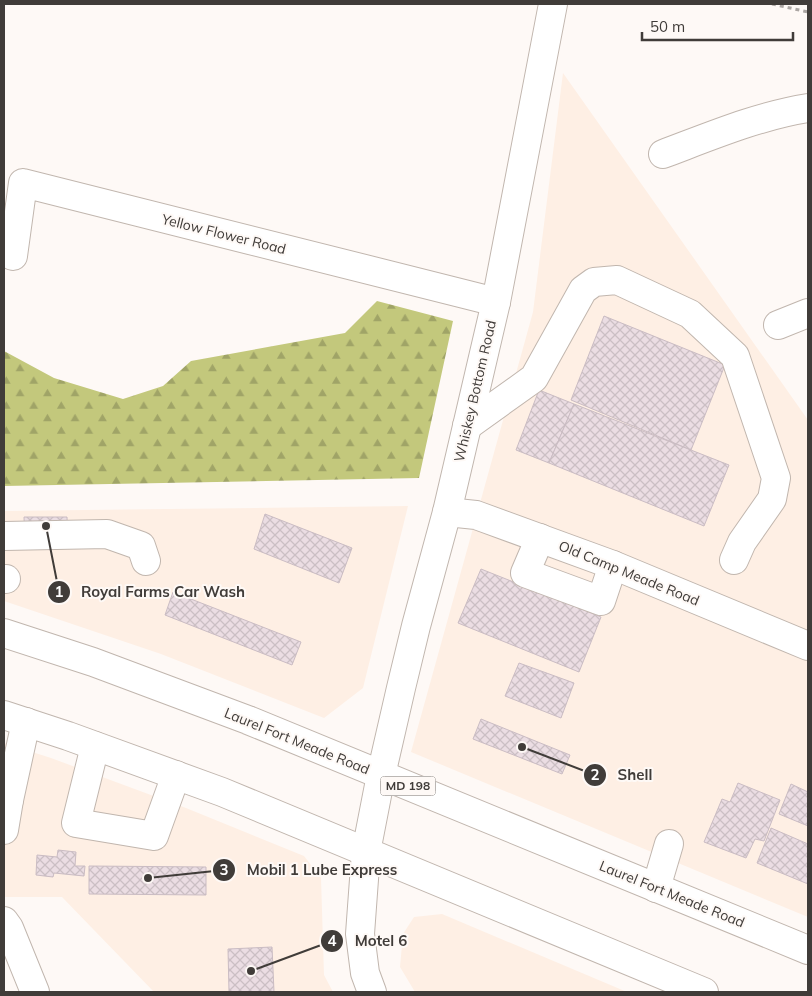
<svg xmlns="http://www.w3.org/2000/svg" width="812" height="996" font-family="Mulish,sans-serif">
  <defs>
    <pattern id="forest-firs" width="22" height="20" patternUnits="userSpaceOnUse" patternTransform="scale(1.25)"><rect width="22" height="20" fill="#c3c87c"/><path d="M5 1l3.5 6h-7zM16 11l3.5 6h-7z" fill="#a0a467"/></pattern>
    <pattern id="building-cross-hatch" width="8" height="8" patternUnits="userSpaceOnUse" patternTransform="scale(1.25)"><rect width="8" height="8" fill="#ebdde3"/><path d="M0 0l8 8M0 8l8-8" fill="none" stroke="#cbbfc4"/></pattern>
  </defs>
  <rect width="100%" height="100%" fill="#fef9f6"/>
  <!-- built -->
  <g fill="#feefe4">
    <path d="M563 73 808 420V917L411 752 533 312Z"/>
    <path d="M408 506 363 688 324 718 161 654 4 601V511Z"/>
    <path d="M4 743 51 758 186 808 304 856 321 878 324 975 333 992H154L62 897H4Z"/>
    <path d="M442 914 627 992H415L400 967 403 934 414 917Z"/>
  </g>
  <!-- forest -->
  <path fill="url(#forest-firs)" d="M377 301 453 321 419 478 4 486V351L54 378 123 399 163 386 191 361 345 333Z"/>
  <!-- building -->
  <g fill="url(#building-cross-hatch)" stroke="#cabcc3">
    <path d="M604 316 725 365 691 450 571 400Z"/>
    <path d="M539 390 574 404 549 463 516 450Z"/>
    <path d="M574 404 729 465 704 526 549 463Z"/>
    <path d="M265 514 352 548 339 583 254 549Z"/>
    <path d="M24 517H67L68 545 25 546Z"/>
    <path d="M481 569 601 617 579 672 458 623Z"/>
    <path d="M173 592 301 642 292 665 165 615Z"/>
    <path d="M519 663 574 683 561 718 505 696Z"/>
    <path d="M481 719 570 755 562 774 473 739Z"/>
    <path d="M738 783 780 800 764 841 755 839 746 858 704 842 722 799 730 802Z"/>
    <path d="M791 784 808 792V826L779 814Z"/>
    <path d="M771 828 808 844V884L757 863Z"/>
    <path d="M58 850 76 852 75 866H85L84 876 54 873 53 877 36 875 37 855 57 857Z"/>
    <path d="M89 866 206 867V895L89 894Z"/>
    <path d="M272 947 274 992H229L228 949Z"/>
  </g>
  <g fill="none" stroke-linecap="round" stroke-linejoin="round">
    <!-- minor casing -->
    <g stroke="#c1b6ae" stroke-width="30">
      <g id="minor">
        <path d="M663 154C711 136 758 116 808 108"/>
        <path d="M13 256 23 183 496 302"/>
        <path d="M778 325 808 313"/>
        <path d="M467 426 534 378 583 290 594 282 617 280 690 314 735 356 776 478 772 499 742 542 734 560"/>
        <path d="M447 512 476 515 613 565 808 646"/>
        <path d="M4 536 107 534 141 546 146 561"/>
        <path d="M540 538 525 573 601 601 613 565"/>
        <path d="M4 579H6"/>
        <path d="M95 746 76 823 154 836 176 775"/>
        <path d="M4 799 9 800 26 722"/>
        <path d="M4 830 9 800"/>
        <path d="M656 888 669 844"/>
        <path d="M4 921 9 928 35 992"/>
        <path d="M372 992 365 973 360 934 366 852 381 775 401 688 416 626 447 512 496 302 553 4"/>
      </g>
    </g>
    <!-- major casing -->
    <g stroke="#c1b6ae" stroke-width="30">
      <g id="major">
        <path d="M4 633 93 662 248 720 808 950"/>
        <path d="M4 715 68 736 222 792 704 992"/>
      </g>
    </g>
    <!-- path -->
    <path stroke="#aba6a3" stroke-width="3" stroke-dasharray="4 4" stroke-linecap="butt" d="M772 4 808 12"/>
    <!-- minor -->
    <use href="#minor" stroke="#fff" stroke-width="28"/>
    <!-- major -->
    <use href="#major" stroke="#fff" stroke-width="28"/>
  </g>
  <g text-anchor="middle" stroke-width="4" stroke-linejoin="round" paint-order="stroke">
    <!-- shield labels -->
    <rect fill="#fef9f6" stroke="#797572" stroke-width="1" x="380.5" y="776.5" width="55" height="19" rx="4"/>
    <g font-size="12" font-weight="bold" fill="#403c39">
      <text x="408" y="790">MD 198</text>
    </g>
    <!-- street labels -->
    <g font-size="14" fill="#403c39" stroke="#fef9f6">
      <text transform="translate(224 234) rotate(14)" y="5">Yellow Flower Road</text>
      <text transform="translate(475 391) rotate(-77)" y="5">Whiskey Bottom Road</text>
      <text transform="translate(629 573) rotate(22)" y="5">Old Camp Meade Road</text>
      <text transform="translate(297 741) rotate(22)" y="5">Laurel Fort Meade Road</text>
      <text transform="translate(672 894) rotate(22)" y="5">Laurel Fort Meade Road</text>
    </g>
  </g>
  <!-- callouts -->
  <path fill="none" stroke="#403c39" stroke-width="2" d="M46 526L59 592M522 747L595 775M148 878L224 870M251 971L332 941"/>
  <g fill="#403c39" stroke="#fef9f6" stroke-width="2">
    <circle cx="46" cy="526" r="5"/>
    <circle cx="522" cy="747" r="5"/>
    <circle cx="148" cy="878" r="5"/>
    <circle cx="251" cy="971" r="5"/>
    <circle cx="59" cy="592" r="12"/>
    <circle cx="595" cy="775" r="12"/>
    <circle cx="224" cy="870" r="12"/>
    <circle cx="332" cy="941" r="12"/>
  </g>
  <g font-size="15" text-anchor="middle" font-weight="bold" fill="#fff">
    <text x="59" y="597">1</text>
    <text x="595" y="780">2</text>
    <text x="224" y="875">3</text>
    <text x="332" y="946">4</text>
  </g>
  <g font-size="15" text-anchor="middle" font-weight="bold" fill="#403c39" stroke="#fef9f6" stroke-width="4" stroke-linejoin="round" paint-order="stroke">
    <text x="163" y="597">Royal Farms Car Wash</text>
    <text x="635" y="780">Shell</text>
    <text x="322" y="875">Mobil 1 Lube Express</text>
    <text x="381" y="946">Motel 6</text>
  </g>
  <!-- border -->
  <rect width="812" height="996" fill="none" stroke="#403c39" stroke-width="10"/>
  <!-- scale -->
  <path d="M642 32v8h151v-8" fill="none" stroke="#403c39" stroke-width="2.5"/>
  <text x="650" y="32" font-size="15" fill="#403c39" stroke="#fef9f6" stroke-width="4" paint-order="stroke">50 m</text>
</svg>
